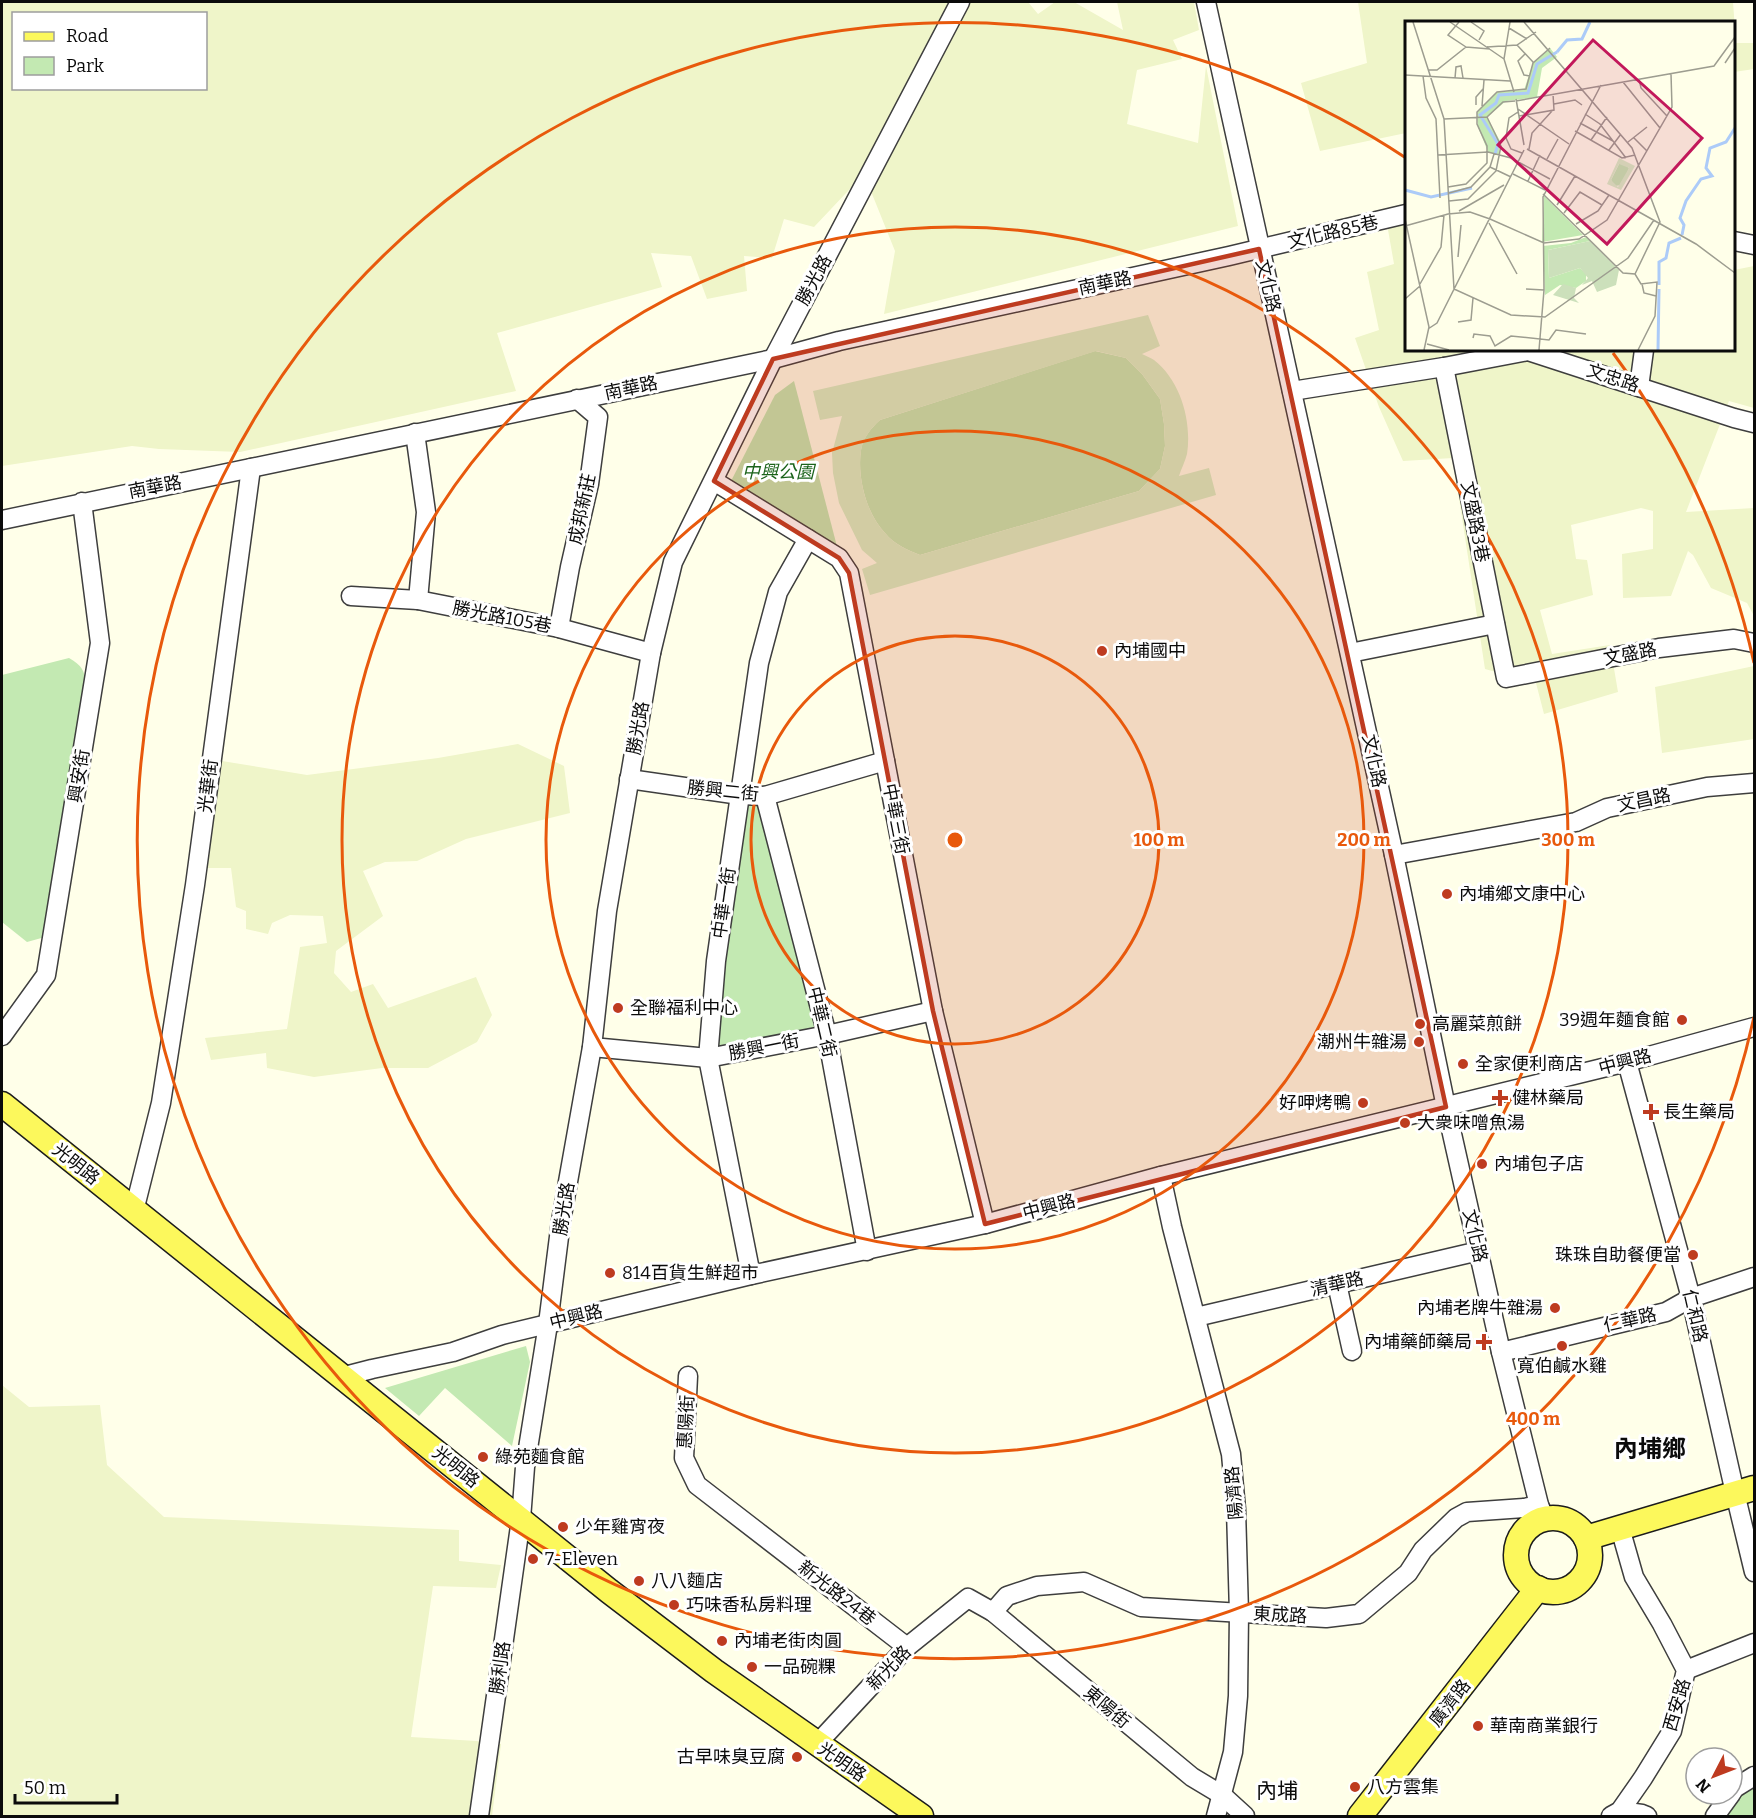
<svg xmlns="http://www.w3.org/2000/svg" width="1756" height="1818" font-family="Bitter,'Noto Sans TC',serif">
  <rect width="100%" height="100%" fill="#ffffe9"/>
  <!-- farmland -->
  <g fill="#eff5c9" fill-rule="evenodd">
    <path d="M2 2H1028L1038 14 1055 2H1074L1123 30 1117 2H1194L1199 30 1173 40 1182 59 1137 70 1127 124 1198 143 1206 66 1238 226 884 314 895 251 864 174 814 227 784 219 772 258 744 256 747 291 707 299 691 256 651 253 662 287 497 333 516 391 240 452 159 449 132 446 2 466ZM14 14H206V88H14Z"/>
    <path d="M1358 2H1733L1736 43H1754V69L1734 72V22H1406V133L1320 151 1301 83 1367 63Z"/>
    <path d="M1406 219V350H1734V270L1754 266V408L1729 401 1686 512 1754 508V616L1747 603 1711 588 1693 555 1688 551 1671 596 1623 598 1622 554 1653 549V511L1641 508 1571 525 1576 559 1587 560 1593 595 1540 610 1552 654 1610 645 1618 692 1544 714 1536 683 1485 669 1453 458 1403 461 1379 407 1355 338 1379 330 1367 272 1394 264 1387 224Z"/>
    <path d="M1754 666V739L1662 753 1655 687Z"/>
    <path d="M518 744 564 766 570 813 466 839 417 861 385 862 363 871 383 916 336 951 334 973 351 992 373 984 388 1008 476 977 492 1015 477 1042 428 1068H382L314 1077 267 1068 266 1053 211 1060 205 1038 287 1029 300 947 327 943 323 916 290 915 272 923 268 934 246 929V911L236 907 231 868H203L222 761 307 775 438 758Z"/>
    <path d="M2 1385 29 1407 100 1405 107 1465 164 1517 459 1530V1561L501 1565 496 1588 433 1586 411 1737 476 1741 501 1744 492 1816H2Z"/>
  </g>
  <!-- green -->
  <g fill="#c3e9b2">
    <path d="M1095 351 1126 358 1142 374 1160 399 1164 424 1165 446 1160 469 1139 491 920 555C907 550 894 544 885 533 866 513 857 477 861 450 863 438 871 428 880 420Z"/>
    <path d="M794 381 840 558 729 485 775 395Z"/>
    <path d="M69 658C88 669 85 676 84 695L45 937 27 942 2 922V675Z"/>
    <path d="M744 800 762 801 820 1030 712 1053Z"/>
    <path d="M526 1346 530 1362 512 1446 445 1388 419 1416 385 1388Z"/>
    <path d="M1754 1776V1816H1715Z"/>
  </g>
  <!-- pitch -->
  <path fill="#d8f0c5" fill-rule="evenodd" d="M1148 315 1160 346 1142 354C1146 356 1151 358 1154 360 1181 381 1192 422 1187 454 1185 462 1181 469 1179 476L1209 468 1216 495 870 595 862 569 877 563 862 550 839 503 833 473 832 453 842 416 820 420 813 391ZM1096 351 1126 358 1142 374 1160 399 1164 424 1165 446 1160 469 1139 491 920 555C907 550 894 544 885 533 866 513 857 477 861 451 863 438 871 428 880 420Z"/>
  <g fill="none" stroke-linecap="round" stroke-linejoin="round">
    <!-- minor casing -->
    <g stroke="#3e3e3e" stroke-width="21">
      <g id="minor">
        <path d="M1206 2 1394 855 1446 1107 1501 1352 1539 1505 1545 1519"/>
        <path d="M1734 241 1754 245"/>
        <path d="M1444 367 1506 678 1659 648 1734 639 1754 643"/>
        <path d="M1639 387 1644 350"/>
        <path d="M1292 391 1444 367 1528 351 1734 418 1754 423"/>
        <path d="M415 433 426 512 418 600"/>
        <path d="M714 481 839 558 849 573 933 1011 985 1224"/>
        <path d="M2 520 773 359 839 341 1229 256 1406 214"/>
        <path d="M351 596 418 600 559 628 651 653"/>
        <path d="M559 628 570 567 589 484 598 417 577 399"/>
        <path d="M1350 653 1495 624"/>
        <path d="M629 779 740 795 765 796 885 761"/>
        <path d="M765 796 827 1035 867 1251"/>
        <path d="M1394 855 1576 822 1607 808 1707 787 1754 783"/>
        <path d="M2 1036 46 975 100 643 82 502"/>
        <path d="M592 1047 708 1058 827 1035 933 1011"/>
        <path d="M1627 1062 1691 1298 1735 1493 1754 1572"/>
        <path d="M1161 1176 1172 1227 1231 1454 1236 1509 1239 1613 1238 1696 1233 1752 1216 1816"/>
        <path d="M134 1211 161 1103 195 885 251 468"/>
        <path d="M751 1275 708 1058 716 961 759 663 778 592 808 539"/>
        <path d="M1337 1284 1352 1351"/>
        <path d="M1196 1317 1479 1251"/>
        <path d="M1501 1352 1666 1312 1691 1298 1754 1277"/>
        <path d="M688 1376 684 1458 697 1485 907 1647"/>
        <path d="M341 1377 372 1369 453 1352 502 1335 751 1275 985 1224 1161 1176 1627 1062 1754 1027"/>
        <path d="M993 1612 1007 1596 1037 1586 1084 1582 1141 1607 1326 1618 1359 1614 1408 1573 1423 1550 1456 1518 1467 1512 1524 1508 1539 1505"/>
        <path d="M1686 1670 1754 1643"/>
        <path d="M816 1745 907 1647 968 1598 993 1612 1192 1777 1222 1795 1245 1816"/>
        <path d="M1732 1792 1735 1788 1754 1776"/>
        <path d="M1620 1811 1642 1814 1647 1816"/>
        <path d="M479 1816 521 1519 525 1467 548 1324 561 1221 592 1047 607 911 651 653 673 562 773 359 960 2"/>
        <path d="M1611 1816 1620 1811 1643 1778 1672 1731 1686 1670 1662 1624 1634 1577 1620 1528"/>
        <path d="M1715 1816 1731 1794"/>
      </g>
    </g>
    <!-- major casing -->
    <g stroke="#1c1c1c" stroke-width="27">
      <g id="major">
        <path d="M2 1104 609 1591 714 1671 921 1816"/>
        <circle cx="1553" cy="1555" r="37"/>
        <path d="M1586 1538 1754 1488"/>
        <path d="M1360 1816 1538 1588"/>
      </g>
    </g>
    <!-- minor -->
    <use href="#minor" stroke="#fff" stroke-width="18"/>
    <!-- major -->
    <use href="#major" stroke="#fcf85c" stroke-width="24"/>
  </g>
  <!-- marked area -->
  <path fill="#be3b20" fill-opacity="0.2" stroke="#be3b20" stroke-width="4.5" stroke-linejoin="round" d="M1259 249 1446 1107 985 1224 933 1011 849 573 839 558 714 481 773 359Z"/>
  <!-- distance rings -->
  <g fill="none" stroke="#e8590c" stroke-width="3">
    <circle cx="955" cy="840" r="204"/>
    <circle cx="955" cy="840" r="409"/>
    <circle cx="955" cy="840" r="613"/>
    <path d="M1754 1017A818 818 0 1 1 1406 158M1613 353A818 818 0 0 1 1754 663"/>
  </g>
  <!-- markers -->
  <g fill="#be3b20" stroke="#fff" stroke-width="2">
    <circle cx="1102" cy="651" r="6"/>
    <circle cx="1447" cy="894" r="6"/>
    <circle cx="618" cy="1008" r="6"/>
    <circle cx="1682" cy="1020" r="6"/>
    <circle cx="1420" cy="1024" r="6"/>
    <circle cx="1419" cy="1042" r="6"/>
    <circle cx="1463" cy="1064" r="6"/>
    <path d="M1497 1089h6v6h6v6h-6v6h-6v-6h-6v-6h6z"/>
    <circle cx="1363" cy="1103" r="6"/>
    <path d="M1648 1103h6v6h6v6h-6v6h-6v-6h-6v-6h6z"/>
    <circle cx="1405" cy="1123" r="6"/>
    <circle cx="1482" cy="1164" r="6"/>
    <circle cx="1693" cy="1255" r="6"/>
    <circle cx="610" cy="1273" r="6"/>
    <circle cx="1555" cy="1308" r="6"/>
    <path d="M1481 1333h6v6h6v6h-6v6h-6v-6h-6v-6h6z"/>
    <circle cx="1562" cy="1346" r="6"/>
    <circle cx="483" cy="1457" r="6"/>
    <circle cx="563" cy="1527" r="6"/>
    <circle cx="533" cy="1559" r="6"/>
    <circle cx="639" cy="1581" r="6"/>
    <circle cx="674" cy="1605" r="6"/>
    <circle cx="722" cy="1641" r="6"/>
    <circle cx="752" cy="1667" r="6"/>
    <circle cx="1478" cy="1726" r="6"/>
    <circle cx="797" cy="1757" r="6"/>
    <circle cx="1355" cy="1787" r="6"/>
  </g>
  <g text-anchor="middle" stroke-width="6" stroke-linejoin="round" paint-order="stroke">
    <!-- street labels -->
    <g font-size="18" fill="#0b0b0b" stroke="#fff">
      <text transform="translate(1333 232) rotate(-13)" y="6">文化路85巷</text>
      <text transform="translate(814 280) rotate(-62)" y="6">勝光路</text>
      <text transform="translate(1105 283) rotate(-12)" y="6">南華路</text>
      <text transform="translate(1268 286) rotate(77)" y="6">文化路</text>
      <text transform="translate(1613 378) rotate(18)" y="6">文忠路</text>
      <text transform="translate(631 388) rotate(-12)" y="6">南華路</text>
      <text transform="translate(155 487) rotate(-11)" y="6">南華路</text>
      <text transform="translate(582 509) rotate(-78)" y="6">成邦新莊</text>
      <text transform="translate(1475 522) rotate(79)" y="6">文盛路3巷</text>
      <text transform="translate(502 617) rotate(11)" y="6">勝光路105巷</text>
      <text transform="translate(1630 654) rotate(-11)" y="6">文盛路</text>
      <text transform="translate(638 728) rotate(-80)" y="6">勝光路</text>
      <text transform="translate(1374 761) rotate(78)" y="6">文化路</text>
      <text transform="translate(79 776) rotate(-81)" y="6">興安街</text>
      <text transform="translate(208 786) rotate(-83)" y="6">光華街</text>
      <text transform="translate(723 791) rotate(6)" y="6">勝興二街</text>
      <text transform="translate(1644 800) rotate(-12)" y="6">文昌路</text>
      <text transform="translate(896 819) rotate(79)" y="6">中華三街</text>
      <text transform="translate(724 903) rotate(-82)" y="6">中華一街</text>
      <text transform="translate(822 1022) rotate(77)" y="6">中華二街</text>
      <text transform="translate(764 1047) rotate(-11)" y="6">勝興一街</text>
      <text transform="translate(1625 1062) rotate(-15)" y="6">中興路</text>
      <text transform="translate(76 1164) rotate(39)" y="6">光明路</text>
      <text transform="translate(1049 1207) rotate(-15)" y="6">中興路</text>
      <text transform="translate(564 1209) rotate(-81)" y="6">勝光路</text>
      <text transform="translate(1475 1236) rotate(77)" y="6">文化路</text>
      <text transform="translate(1337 1284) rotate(-13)" y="6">清華路</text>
      <text transform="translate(1695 1316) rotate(77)" y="6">仁和路</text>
      <text transform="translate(576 1317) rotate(-14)" y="6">中興路</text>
      <text transform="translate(1630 1320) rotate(-13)" y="6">仁華路</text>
      <text transform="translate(686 1422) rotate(-87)" y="6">惠陽街</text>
      <text transform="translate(456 1467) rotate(39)" y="6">光明路</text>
      <text transform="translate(1234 1493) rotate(-95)" y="6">陽濟路</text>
      <text transform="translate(837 1593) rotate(38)" y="6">新光路24巷</text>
      <text transform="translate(1280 1615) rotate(3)" y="6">東成路</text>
      <text transform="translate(500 1668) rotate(-82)" y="6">勝利路</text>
      <text transform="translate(889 1668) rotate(-46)" y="6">新光路</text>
      <text transform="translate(1450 1703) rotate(-52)" y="6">廣濟路</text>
      <text transform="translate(1677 1705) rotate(-74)" y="6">西安路</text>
      <text transform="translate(1107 1707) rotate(40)" y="6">東陽街</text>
      <text transform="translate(842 1762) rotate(35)" y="6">光明路</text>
    </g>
    <!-- park labels -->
    <g font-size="18" font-style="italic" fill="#1b631b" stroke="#fff">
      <text x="778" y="478">中興公園</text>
    </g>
    <!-- poi labels -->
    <g font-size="18" fill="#0b0b0b" stroke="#fff" text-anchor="start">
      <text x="1114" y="657">內埔國中</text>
      <text x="1459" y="900">內埔鄉文康中心</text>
      <text x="630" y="1014">全聯福利中心</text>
      <text x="1670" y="1026" text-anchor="end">39週年麵食館</text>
      <text x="1432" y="1030">高麗菜煎餅</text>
      <text x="1407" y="1048" text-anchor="end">潮州牛雜湯</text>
      <text x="1475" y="1070">全家便利商店</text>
      <text x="1512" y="1104">健林藥局</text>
      <text x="1351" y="1109" text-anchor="end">好呷烤鴨</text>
      <text x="1663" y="1118">長生藥局</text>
      <text x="1417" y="1129">大衆味噌魚湯</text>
      <text x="1494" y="1170">內埔包子店</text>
      <text x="1681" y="1261" text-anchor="end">珠珠自助餐便當</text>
      <text x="622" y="1279">814百貨生鮮超市</text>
      <text x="1543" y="1314" text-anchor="end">內埔老牌牛雜湯</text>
      <text x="1472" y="1348" text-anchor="end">內埔藥師藥局</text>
      <text x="1562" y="1372" text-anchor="middle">寬伯鹹水雞</text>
      <text x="495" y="1463">綠苑麵食館</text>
      <text x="575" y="1533">少年雞宵夜</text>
      <text x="545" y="1565">7-Eleven</text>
      <text x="651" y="1587">八八麵店</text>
      <text x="686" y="1611">巧味香私房料理</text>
      <text x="734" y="1647">內埔老街肉圓</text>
      <text x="764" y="1673">一品碗粿</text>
      <text x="1490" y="1732">華南商業銀行</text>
      <text x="785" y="1763" text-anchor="end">古早味臭豆腐</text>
      <text x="1367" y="1793">八方雲集</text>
    </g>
    <!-- quarter labels -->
    <g font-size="21" fill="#0b0b0b" stroke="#fff">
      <text x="1277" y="1798">內埔</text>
    </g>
    <!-- district labels -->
    <g font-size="24" font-weight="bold" fill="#0b0b0b" stroke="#fff">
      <text x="1650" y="1457">內埔鄉</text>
    </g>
  </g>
  <!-- overview -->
  <g transform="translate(1405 21)">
    <rect width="330" height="330" fill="#ffffe9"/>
    <path d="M145 27 152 36 137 47 132 76 101 80 82 96 95 120 94 134 83 131 73 106 72 91 92 71 119 69 128 42ZM218 142 224 147 217 164 210 165 206 159 214 143ZM139 175 178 214 137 221ZM181 216 185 220 143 229 144 257 175 247 181 253V260L171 267 155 264 140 274 138 225 166 222Z" fill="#c3e9b2"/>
    <path d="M185 220 214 249 211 264 192 271 187 260 177 264 183 257 175 247 144 257 143 229ZM158 263 171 267 169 277 174 282 148 274Z" fill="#cce0bb"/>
    <path d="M214 137 230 145 216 169 202 163ZM214 143 224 147 213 166 206 159Z" fill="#d8f0c5" fill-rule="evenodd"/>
    <path fill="none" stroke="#accbf8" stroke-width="3" d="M152 31 162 19 177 18 185 1M90 133 93 123 75 94 91 82 94 74 123 72 132 43 152 31M0 169 26 176 67 167M277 214 279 204 275 197 281 180 296 158 307 155 301 147 305 127 321 121 330 107M254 264V241L261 237 264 222 276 217M253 329 254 268"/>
    <path fill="none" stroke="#9d9d90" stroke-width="1.5" d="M8 1 39 98 49 268 106 294 140 296 223 237 249 199M45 1 99 38M54 1 43 14 61 26M66 1 79 10 74 19M105 1 99 38 109 71M119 1 227 127 255 201 230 253M104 7 122 18M112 24 128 41M82 26 112 24 131 11M120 33 113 40 119 54 125 55M320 42 330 27M23 49H32L61 26 85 28M0 54 105 60M18 55 21 77 31 98 35 177M50 57 51 46 56 45 58 57M234 58 236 67 262 95M218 61 255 107M111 78 119 124M111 80 309 45 330 16M149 83 170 79 177 84M71 84V76L78 68M77 85 79 59M113 88 164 123M113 91 104 97 101 117 106 128 117 132M180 93 195 103 221 137M114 95 149 89 148 73M39 98 82 96 98 81 110 80M175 102 208 120M170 110 217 137 230 134M229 117 242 130M186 119 202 96M223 121 242 106M122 128 291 223 330 252M124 128 127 112 147 90M204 129 216 113M33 134 83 131 106 137 145 158M142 138 153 118M85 146 106 156M108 153 140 169M123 160 135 134M43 166 61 163 82 142V125L72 103V91L92 71 121 68 128 42 145 27M44 172 66 166 85 146 89 133M138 173 218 252 230 253 236 263 252 261 250 295 233 329M44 180 63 178 91 150 96 125 82 96M152 184 170 155M54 190 99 164M159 192 175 171 197 184M0 198 24 306 19 329M85 198 139 222 174 218 202 199 267 86 266 53M84 202 112 253M171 203 193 190 204 174M0 205 43 193 65 191 85 198M53 236 56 204M15 263 36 226 39 194M237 263 239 272 251 275M121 268 139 269M0 278 15 265M53 301 66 299 68 277M23 308 32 302 119 129M68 317 69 313 85 315 90 325 106 315 144 319 151 309 181 313M22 323 44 329M134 329 139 269 138 176 196 64"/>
    <path fill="#c2185b" fill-opacity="0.15" stroke="#c2185b" stroke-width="3" d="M188 19 297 117 202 223 93 124Z"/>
    <rect width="330" height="330" fill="none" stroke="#0b0b0b" stroke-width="3"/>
  </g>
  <circle cx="955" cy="840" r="9" fill="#e8590c" stroke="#fff" stroke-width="3"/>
  <g font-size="18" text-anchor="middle" font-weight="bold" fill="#e8590c" stroke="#fff" stroke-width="6" stroke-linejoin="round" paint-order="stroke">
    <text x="1159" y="846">100 m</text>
    <text x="1364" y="846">200 m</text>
    <text x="1568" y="846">300 m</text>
    <text x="1533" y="1425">400 m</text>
  </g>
  <!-- border -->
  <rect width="1756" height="1818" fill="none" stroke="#0b0b0b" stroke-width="6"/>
  <!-- legend -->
  <rect x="12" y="12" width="195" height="78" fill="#ffffff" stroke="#9d9d9d" stroke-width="1.5"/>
  <rect x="24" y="32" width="30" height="9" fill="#fcf85c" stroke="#9d9d9d" stroke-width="1.5"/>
  <text x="66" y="42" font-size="18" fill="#0b0b0b">Road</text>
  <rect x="24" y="57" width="30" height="18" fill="#c3e9b2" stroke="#9d9d9d" stroke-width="1.5"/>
  <text x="66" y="72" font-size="18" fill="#0b0b0b">Park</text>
  <!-- north arrow -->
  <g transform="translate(1714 1776) rotate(228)"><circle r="28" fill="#ffffff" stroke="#9d9d9d" stroke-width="1.5"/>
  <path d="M0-4.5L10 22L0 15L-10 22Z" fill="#be3b20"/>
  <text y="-9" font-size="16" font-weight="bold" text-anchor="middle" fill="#0b0b0b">N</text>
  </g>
  <!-- scale -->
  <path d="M15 1794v9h102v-9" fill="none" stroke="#0b0b0b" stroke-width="3"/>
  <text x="24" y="1794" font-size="18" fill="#0b0b0b" stroke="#ffffff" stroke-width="4.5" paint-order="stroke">50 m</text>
</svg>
